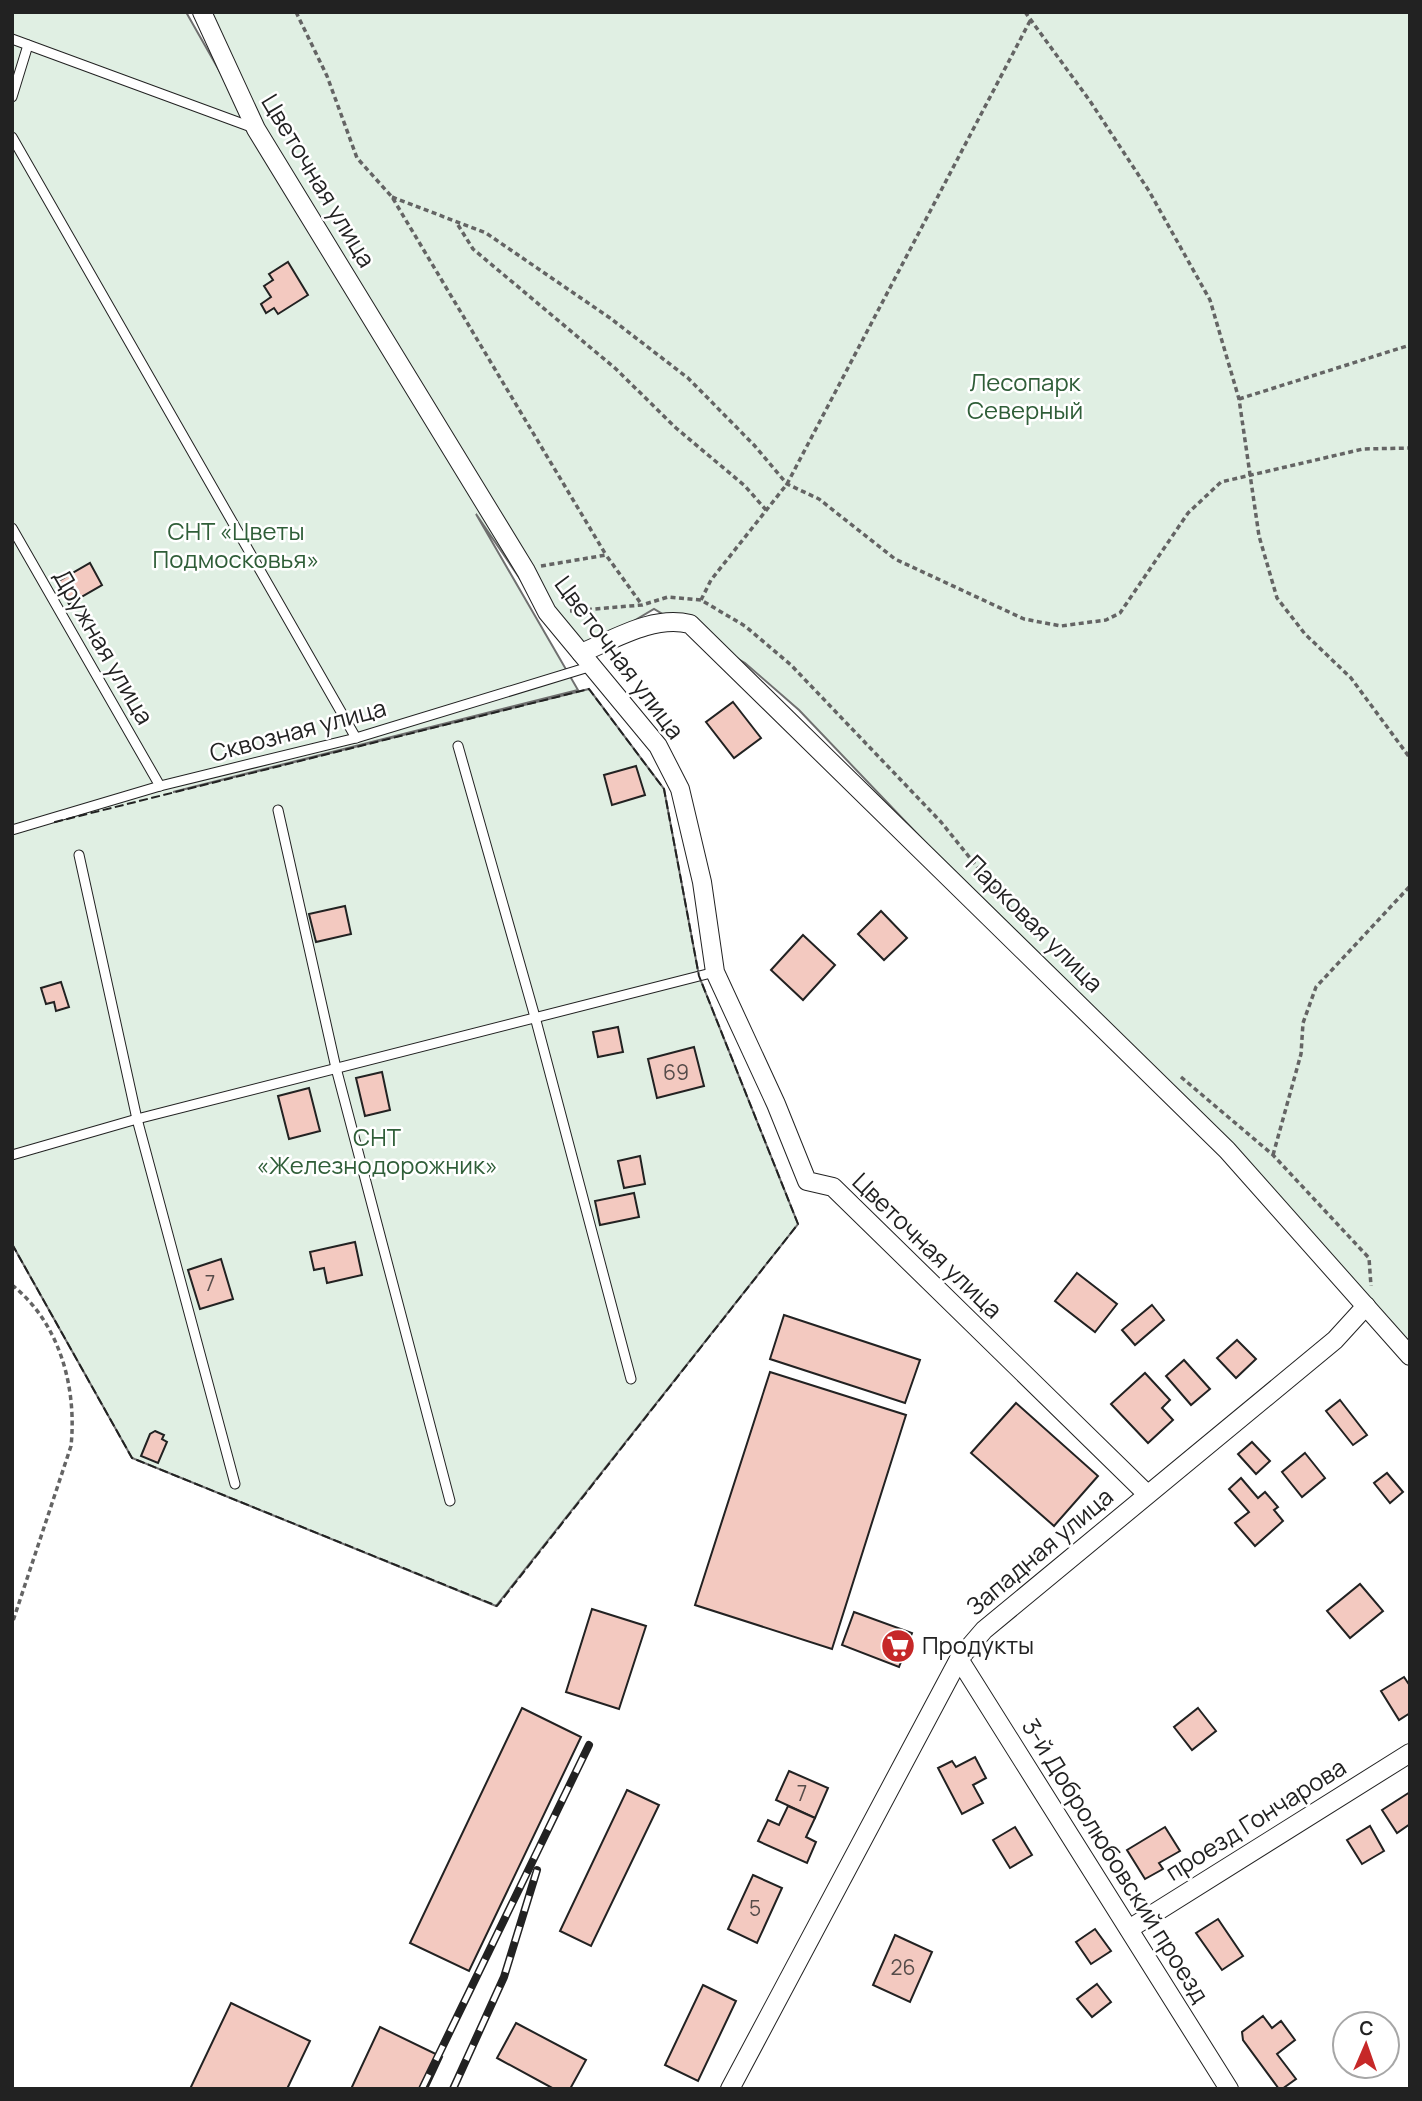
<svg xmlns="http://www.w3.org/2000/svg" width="1422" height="2101" font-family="Manrope,sans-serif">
  <rect width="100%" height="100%" fill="#fff"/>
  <!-- green -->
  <path fill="#e0efe3" stroke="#6f6f6f" stroke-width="2" d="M12 12H186L304 220 205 12H1410V1350L799 710 745 663 654 609 595 644 571 640 550 623 476 514 578 690 173 792 589 689 664 789 699 976 798 1224 496 1606 132 1458 12 1244Z"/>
  <!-- building -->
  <g fill="#f3c9c0" stroke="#222" stroke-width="2">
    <path d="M288 262 308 295 278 314 274 308 266 313 261 304 271 297 264 286 273 280 269 274Z"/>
    <path d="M90 563 102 585 69 604 57 582Z"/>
    <path d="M733 702 761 738 734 758 706 722Z"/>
    <path d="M636 766 645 795 612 805 604 775Z"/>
    <path d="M345 906 351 934 316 942 309 914Z"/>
    <path d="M881 911 907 938 884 960 858 934Z"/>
    <path d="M803 935 835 965 803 1000 771 970Z"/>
    <path d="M61 982 69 1007 56 1011 54 1002 46 1004 41 988Z"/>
    <path d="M618 1027 623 1052 598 1057 593 1032Z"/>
    <path d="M694 1047 704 1086 657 1098 648 1059Z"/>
    <path d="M382 1072 390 1110 365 1116 356 1078Z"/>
    <path d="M309 1088 320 1131 289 1139 278 1096Z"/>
    <path d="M640 1156 645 1184 624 1188 618 1161Z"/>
    <path d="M634 1193 639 1217 600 1225 595 1201Z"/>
    <path d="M355 1242 362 1275 327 1283 324 1268 314 1270 310 1252Z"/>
    <path d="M221 1259 233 1299 200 1309 188 1270Z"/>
    <path d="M1077 1273 1117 1304 1095 1332 1055 1301Z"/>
    <path d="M1152 1305 1164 1320 1135 1345 1122 1330Z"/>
    <path d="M784 1315 920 1360 905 1403 770 1359Z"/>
    <path d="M1237 1340 1256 1359 1236 1378 1217 1358Z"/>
    <path d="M1184 1360 1210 1389 1191 1405 1166 1376Z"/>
    <path d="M770 1372 906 1415 832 1649 695 1605Z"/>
    <path d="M1145 1373 1170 1400 1162 1408 1173 1420 1148 1443 1111 1404Z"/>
    <path d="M1340 1400 1367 1435 1353 1445 1326 1411Z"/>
    <path d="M1016 1403 1098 1476 1054 1526 971 1453Z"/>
    <path d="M155 1431 164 1435 162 1439 167 1442 158 1463 141 1456 150 1434Z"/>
    <path d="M1252 1442 1270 1461 1256 1474 1238 1454Z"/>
    <path d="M1305 1453 1325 1478 1302 1497 1282 1472Z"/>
    <path d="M1387 1473 1403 1492 1390 1503 1374 1483Z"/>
    <path d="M1241 1478 1258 1498 1265 1492 1278 1507 1274 1510 1283 1521 1255 1546 1235 1523 1249 1512 1229 1489Z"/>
    <path d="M1360 1584 1383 1611 1350 1638 1327 1611Z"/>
    <path d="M592 1609 646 1626 619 1709 566 1692Z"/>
    <path d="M854 1612 912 1633 899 1667 842 1645Z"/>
    <path d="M1404 1677 1410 1686V1713L1399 1720 1381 1691Z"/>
    <path d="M522 1708 581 1737 469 1971 410 1943Z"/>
    <path d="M1198 1708 1216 1731 1192 1750 1174 1727Z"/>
    <path d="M975 1757 986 1778 973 1785 983 1803 962 1814 938 1768 952 1761 956 1767Z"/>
    <path d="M789 1771 828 1788 815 1818 776 1800Z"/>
    <path d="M627 1790 659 1805 591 1946 560 1931Z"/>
    <path d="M1410 1792V1824L1397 1833 1382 1810Z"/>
    <path d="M788 1806 815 1818 806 1837 816 1842 807 1863 758 1841 768 1820 779 1825Z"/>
    <path d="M1370 1826 1384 1851 1362 1864 1347 1840Z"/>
    <path d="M1015 1827 1032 1855 1010 1868 993 1840Z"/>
    <path d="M1165 1827 1180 1851 1159 1863 1163 1869 1145 1879 1127 1850Z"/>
    <path d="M753 1875 782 1888 757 1943 728 1929Z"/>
    <path d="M1218 1919 1243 1956 1222 1970 1196 1933Z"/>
    <path d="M1095 1929 1111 1951 1091 1964 1076 1942Z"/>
    <path d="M895 1935 932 1952 910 2002 873 1985Z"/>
    <path d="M1097 1984 1111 2002 1092 2017 1077 1999Z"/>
    <path d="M703 1985 736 2001 698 2081 665 2065Z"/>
    <path d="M231 2003 310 2041 287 2089H190Z"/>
    <path d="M1263 2016 1272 2028 1281 2021 1295 2040 1277 2054 1296 2079 1282 2089H1279L1243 2040 1242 2032Z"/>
    <path d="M516 2023 586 2060 570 2089H554L497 2058Z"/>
    <path d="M380 2027 442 2057 427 2089H351Z"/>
  </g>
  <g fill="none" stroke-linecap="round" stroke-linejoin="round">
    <!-- lane casing -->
    <g stroke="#222" stroke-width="11">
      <g id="lane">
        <path d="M12 39 254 128"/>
        <path d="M12 97 28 45"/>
        <path d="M12 137 356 738"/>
        <path d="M12 528 160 786"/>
        <path d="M458 746 535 1017 631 1379"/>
        <path d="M278 810 336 1068 450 1501"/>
        <path d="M12 830 160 786 356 738 592 666"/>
        <path d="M79 855 137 1119 235 1484"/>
        <path d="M12 1155 137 1119 715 972"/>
      </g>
    </g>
    <!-- street casing -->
    <g stroke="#222" stroke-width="20">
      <g id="street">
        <path d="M202 12 256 129 526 571 547 612 658 746 680 789 702 882 715 972 776 1104 807 1181 833 1187 1147 1494"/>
        <path d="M581 653C615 639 653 615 690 624L1227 1150 1410 1356"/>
        <path d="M959 1659 1229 2089"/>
        <path d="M1129 1929 1410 1753"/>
        <path d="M730 2089 959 1659 984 1630 1335 1340 1366 1306"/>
      </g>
    </g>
    <!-- path -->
    <g stroke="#646464" stroke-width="3.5" stroke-dasharray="5 3.5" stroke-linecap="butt">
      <path d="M296 12 327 76 357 158 392 197 606 555"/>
      <path d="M1025 12 1090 101 1149 191 1210 300 1239 399 1259 536 1277 598 1305 634 1351 678 1410 758"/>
      <path d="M392 197 486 233 610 318 688 378 754 445 787 484 819 499 895 559 1024 619 1061 626 1106 620 1120 613 1188 513 1221 482 1363 449 1410 448"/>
      <path d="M458 225 473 249 616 369 676 428 745 486 766 510"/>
      <path d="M1239 399 1410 345"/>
      <path d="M541 566 606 555 642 605"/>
      <path d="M701 600 711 580 787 484 1031 19"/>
      <path d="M570 611 642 605 668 597 701 600 745 626 791 665 941 822 1016 915"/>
      <path d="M1181 1077 1273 1155 1369 1258 1371 1286"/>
      <path d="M1273 1155 1301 1054 1303 1023 1316 987 1410 886"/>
      <path d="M12 1285C60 1323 77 1388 71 1446L12 1624"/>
    </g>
    <!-- lane -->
    <use href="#lane" stroke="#fff" stroke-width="9"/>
    <!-- street -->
    <use href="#street" stroke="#fff" stroke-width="18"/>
    <!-- rail casing -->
    <g stroke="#222" stroke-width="8">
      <g id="rail">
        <path d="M422 2089 589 1745"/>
        <path d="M453 2089 504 1977 537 1870"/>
      </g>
    </g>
    <!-- rail -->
    <use href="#rail" stroke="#fff" stroke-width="5" stroke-dasharray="16" stroke-linecap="butt"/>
    <!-- fence -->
    <path stroke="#222" stroke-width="2" stroke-dasharray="9 3.5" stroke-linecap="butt" d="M12 1244 132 1458 497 1606 798 1224 699 976 664 789 589 689 51 823"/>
  </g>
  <!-- icons -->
  <defs>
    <g id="supermarket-disc" transform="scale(1.75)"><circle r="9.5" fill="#c62828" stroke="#fff"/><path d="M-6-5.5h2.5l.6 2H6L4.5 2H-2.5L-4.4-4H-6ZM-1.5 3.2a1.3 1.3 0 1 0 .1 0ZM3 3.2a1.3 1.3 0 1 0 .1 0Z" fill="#fff"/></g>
  </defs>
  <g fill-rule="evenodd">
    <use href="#supermarket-disc" x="898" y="1646"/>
  </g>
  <g text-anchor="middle" stroke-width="5" stroke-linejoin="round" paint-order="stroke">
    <!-- number labels -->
    <g font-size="21" fill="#564c4a">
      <text x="676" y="1080">69</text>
      <text x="210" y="1291">7</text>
      <text x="802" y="1801">7</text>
      <text x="755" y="1916">5</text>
      <text x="903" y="1975">26</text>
    </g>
    <!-- street labels -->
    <g font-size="24" fill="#222" stroke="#fff">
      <text transform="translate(318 181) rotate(59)" y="8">Цветочная улица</text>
      <text transform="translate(103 647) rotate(60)" y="8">Дружная улица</text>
      <text transform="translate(619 658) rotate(53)" y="8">Цветочная улица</text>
      <text transform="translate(298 731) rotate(-15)" y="8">Сквозная улица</text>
      <text transform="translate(1034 924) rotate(45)" y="8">Парковая улица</text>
      <text transform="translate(927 1246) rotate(44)" y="8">Цветочная улица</text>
      <text transform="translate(1040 1552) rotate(-40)" y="8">Западная улица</text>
      <text transform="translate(1256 1820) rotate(-32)" y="8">проезд Гончарова</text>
      <text transform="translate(1115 1861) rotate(58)" y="8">3-й Добролюбовский проезд</text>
    </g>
    <!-- park labels -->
    <g font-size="24" fill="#2f5e38" stroke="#fff">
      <text x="1025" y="391">Лесопарк<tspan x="1025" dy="28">Северный</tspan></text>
      <text x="236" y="540">СНТ «Цветы<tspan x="236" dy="28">Подмосковья»</tspan></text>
      <text x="377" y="1146">СНТ<tspan x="377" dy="28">«Железнодорожник»</tspan></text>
    </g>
    <!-- poi labels -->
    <g font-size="24" fill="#222" stroke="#fff" text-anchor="start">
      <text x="922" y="1654">Продукты</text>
    </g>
  </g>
  <!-- border -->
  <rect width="1422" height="2101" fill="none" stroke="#222222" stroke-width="28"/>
  <!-- north arrow -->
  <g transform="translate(1366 2045) rotate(2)"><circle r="33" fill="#ffffff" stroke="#a7a7a7" stroke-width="2"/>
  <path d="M0-5L12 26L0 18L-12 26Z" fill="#c62828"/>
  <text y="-10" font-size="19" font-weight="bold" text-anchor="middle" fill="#222222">С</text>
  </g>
</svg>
